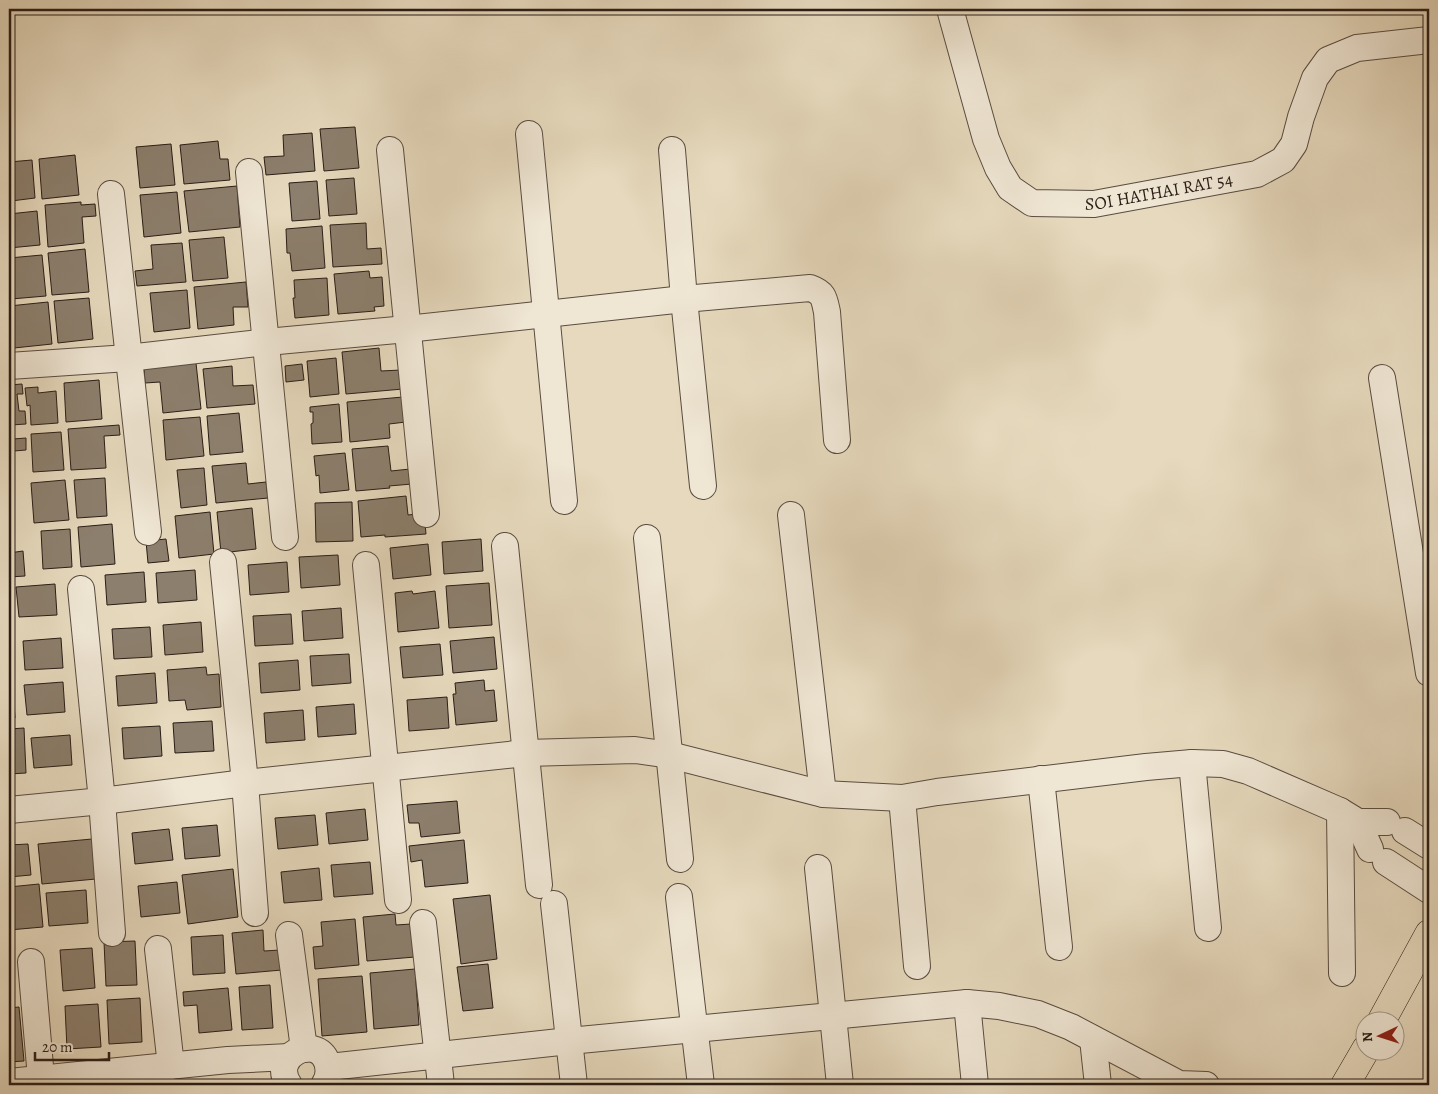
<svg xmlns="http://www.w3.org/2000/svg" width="1438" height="1094" font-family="Alegreya,serif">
  <rect width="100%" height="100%" fill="#e6d9bd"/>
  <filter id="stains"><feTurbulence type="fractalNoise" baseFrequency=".004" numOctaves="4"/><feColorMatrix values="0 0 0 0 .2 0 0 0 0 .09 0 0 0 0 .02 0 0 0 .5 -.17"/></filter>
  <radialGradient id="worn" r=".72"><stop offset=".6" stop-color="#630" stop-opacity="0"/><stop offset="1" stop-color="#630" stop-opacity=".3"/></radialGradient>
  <!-- building -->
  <g fill="#8c7f6d" stroke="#2a1d16">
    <path d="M355 127 359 168 324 171 320 129Z"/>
    <path d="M312 133 315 171 266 175 264 157 284 156 283 135Z"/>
    <path d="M218 141 220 159H228L230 180 184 184 180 145Z"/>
    <path d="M171 144 175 185 140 188 136 147Z"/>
    <path d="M75 155 79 195 42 199 39 159Z"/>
    <path d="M32 160 35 198 11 201 12 205H9V162Z"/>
    <path d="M354 178 357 214 329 216 326 180Z"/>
    <path d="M317 181 320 219 292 221 289 183Z"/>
    <path d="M237 186 240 227 189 232 184 191Z"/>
    <path d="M177 192 181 233 144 237 140 195Z"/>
    <path d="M81 202V205L95 204 96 216 82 217 84 243 48 247 45 205Z"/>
    <path d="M37 211 40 245 9 248V214Z"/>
    <path d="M366 223 367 249 381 248 382 264 333 267 330 225Z"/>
    <path d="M322 226 325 268 292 271 290 253H287L286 229Z"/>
    <path d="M224 237 228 278 193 281 189 240Z"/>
    <path d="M182 243 186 282 137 286 135 271 153 269 151 245Z"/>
    <path d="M85 249 89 292 52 295 48 253Z"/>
    <path d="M42 255 46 296 11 299 9 258Z"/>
    <path d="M369 271 370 278 382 277 384 306 374 307 375 311 338 314 334 274Z"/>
    <path d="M327 278 329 315 295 318 293 298H295L294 280Z"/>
    <path d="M246 282 248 307H233L234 325 198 329 194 287Z"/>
    <path d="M187 290 190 328 154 332 150 293Z"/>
    <path d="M89 298 93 339 58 343 54 301Z"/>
    <path d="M48 302 52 344 14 348 13 328H9V306Z"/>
    <path d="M379 348 381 371 401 370 403 389 346 394 342 352Z"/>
    <path d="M336 358 339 394 310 397 307 361Z"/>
    <path d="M196 363 201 409 163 413 160 382 145 383 144 368Z"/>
    <path d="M302 364 304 380 286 382 285 366Z"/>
    <path d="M232 366 233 386 253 385 255 404 207 408 203 369Z"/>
    <path d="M99 380 102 419 66 422 64 383Z"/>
    <path d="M22 384 23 394H17L19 411H25L26 424 11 425 9 385Z"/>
    <path d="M38 387V393L56 391 58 423 31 425 30 405 27 406 25 388Z"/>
    <path d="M403 397 406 422 389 424 390 438 350 442 347 402Z"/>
    <path d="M339 404 342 442 312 444 311 424 313 423V412H310V407Z"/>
    <path d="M239 413 243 452 210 455 207 416Z"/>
    <path d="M200 417 204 456 166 460 163 420Z"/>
    <path d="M119 425 120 435 104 436 106 468 71 470 68 429Z"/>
    <path d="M61 432 64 470 33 472 31 434Z"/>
    <path d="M26 438V450L14 451 13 439Z"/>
    <path d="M388 446 391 471 410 469 412 484 389 486 390 488 356 491 352 449Z"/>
    <path d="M345 453 349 490 320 493 319 475 316 476 314 456Z"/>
    <path d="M246 463 248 484 266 482 268 498 216 503 212 466Z"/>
    <path d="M204 468 207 505 181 508 177 470Z"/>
    <path d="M105 478 107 516 77 518 74 480Z"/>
    <path d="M65 480 69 520 34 523 31 483Z"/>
    <path d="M406 496 408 515 424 513 426 534 385 537V535L361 537 358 501Z"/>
    <path d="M352 502 353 541 316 542 315 503Z"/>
    <path d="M252 508 256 549 221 553 217 512Z"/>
    <path d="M210 512 214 554 179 558 175 516Z"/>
    <path d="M112 524 115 564 81 567 78 527Z"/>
    <path d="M70 529 72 567 43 569 41 531Z"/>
    <path d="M166 539 169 561 148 563 146 541Z"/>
    <path d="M481 539 483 571 444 574 442 542Z"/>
    <path d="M428 544 431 575 393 579 390 548Z"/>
    <path d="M23 551 25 576 9 577V553Z"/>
    <path d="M338 555 340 585 301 588 299 557Z"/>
    <path d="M287 562 289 592 250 595 248 565Z"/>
    <path d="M195 570 197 600 158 603 156 573Z"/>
    <path d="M144 572 146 602 107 605 105 575Z"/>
    <path d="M489 583 492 625 449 628 446 586Z"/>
    <path d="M55 584 57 615 19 617 16 587Z"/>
    <path d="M412 591 413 594 435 591 439 628 398 632 395 593Z"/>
    <path d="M341 608 343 638 304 641 302 611Z"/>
    <path d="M291 614 293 644 255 646 253 616Z"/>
    <path d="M201 622 203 652 165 655 163 625Z"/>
    <path d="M150 627 152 657 114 659 112 629Z"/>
    <path d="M494 637 497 669 453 673 450 641Z"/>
    <path d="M61 638 63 668 25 670 23 641Z"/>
    <path d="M440 644 443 675 403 678 400 647Z"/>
    <path d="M349 654 351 683 312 686 310 656Z"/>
    <path d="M298 660 300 690 261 693 259 663Z"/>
    <path d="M206 667 207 675 219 674 221 707 187 710 185 700 169 701 167 670Z"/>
    <path d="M155 673 157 703 118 706 116 676Z"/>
    <path d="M484 680 485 691 494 690 497 721 456 725 453 694H456L455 683Z"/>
    <path d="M63 682 65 712 27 715 24 685Z"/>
    <path d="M13 688 15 718H9V689Z"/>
    <path d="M447 697 449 728 409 731 407 700Z"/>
    <path d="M354 704 356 734 318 737 316 707Z"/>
    <path d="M303 710 305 740 266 743 264 713Z"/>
    <path d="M212 721 214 751 175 753 173 723Z"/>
    <path d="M160 726 162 756 124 759 122 728Z"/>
    <path d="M24 728 26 773 9 774V729Z"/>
    <path d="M70 735 72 765 34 768 31 738Z"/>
    <path d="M457 801 460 833 421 837 419 823H409L407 805Z"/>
    <path d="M365 809 368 840 329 844 326 813Z"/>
    <path d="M315 815 318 845 278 849 275 818Z"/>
    <path d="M217 825 220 856 185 859 182 828Z"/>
    <path d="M169 829 173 860 135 864 132 833Z"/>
    <path d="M92 839 96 879 42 884 38 844Z"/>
    <path d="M464 840 468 883 425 887 422 860 411 862 409 846Z"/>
    <path d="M28 844 31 875 9 877V845Z"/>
    <path d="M370 862 373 894 334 897 331 865Z"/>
    <path d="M319 868 322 900 284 903 281 872Z"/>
    <path d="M233 869 238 917 188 924 182 875Z"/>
    <path d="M177 882 180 913 141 917 138 886Z"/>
    <path d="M39 884 43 927 9 930V887Z"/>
    <path d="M86 890 88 923 49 926 46 893Z"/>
    <path d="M490 895 497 959 461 964 453 899Z"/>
    <path d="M395 914 396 925 411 924 415 957 367 961 363 917Z"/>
    <path d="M355 919 359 965 315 969 313 947 323 946 321 922Z"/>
    <path d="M263 930 264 951 280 950 282 970 236 974 232 933Z"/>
    <path d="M223 935 225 973 193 975 191 937Z"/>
    <path d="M135 941 137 985 106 986 104 942Z"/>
    <path d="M92 948 95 988 63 991 60 950Z"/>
    <path d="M488 964 493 1008 463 1011 457 967Z"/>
    <path d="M415 969 419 1025 374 1029 370 973Z"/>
    <path d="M362 976 367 1032 322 1036 318 979Z"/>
    <path d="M270 985 273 1028 242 1030 239 987Z"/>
    <path d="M228 988 232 1030 199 1033 197 1005 184 1006 183 992Z"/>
    <path d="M140 998 142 1042 109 1044 107 1000Z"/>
    <path d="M98 1004 101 1047 67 1049 65 1006Z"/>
    <path d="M19 1007 24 1061 9 1062V1008Z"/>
  </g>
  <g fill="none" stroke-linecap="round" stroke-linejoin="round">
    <!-- minor casing -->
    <g stroke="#594c40" stroke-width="28">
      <g id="minor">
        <path id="s1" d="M950 9 986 139 998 168 1010 188 1032 203 1094 204 1257 174 1283 160 1294 144 1301 117 1315 78 1328 60 1357 48 1429 40"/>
        <path d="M529 134 564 501"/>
        <path d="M390 150 426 514"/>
        <path d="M672 150 684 299 703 486"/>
        <path d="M249 172 285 537"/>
        <path d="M111 194 148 532"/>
        <path d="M9 366 128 358 267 342 407 329 684 299 810 288C824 293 824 298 827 312L837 440"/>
        <path d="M1382 378 1429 673"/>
        <path d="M791 515 823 794"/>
        <path d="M647 538 680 859"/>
        <path d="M505 546 539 885"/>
        <path d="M223 562 245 783 255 913"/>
        <path d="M366 565 398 900"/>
        <path d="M81 589 102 801 112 933"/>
        <path d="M1192 763 1208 928"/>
        <path d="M1041 779 1059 947"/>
        <path d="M902 798 917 966"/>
        <path d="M9 810 102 801 245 783 526 753 635 750 670 755 823 794 902 798 937 792 1146 767 1192 763 1223 764 1248 771 1340 811 1358 822H1387"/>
        <path d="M1340 811 1342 973"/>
        <path d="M1358 822 1370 849"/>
        <path d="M1405 831 1429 846"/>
        <path d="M1386 862 1429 890"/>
        <path d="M818 868 840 1085"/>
        <path d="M679 897 701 1085"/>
        <path d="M554 904 574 1085"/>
        <path d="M423 923 441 1085"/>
        <path d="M289 935 304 1049"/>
        <path d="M158 949 171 1066"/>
        <path d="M31 962 41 1078"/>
        <path d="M967 1003 975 1085"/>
        <path d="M1093 1039 1098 1085"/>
        <path d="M329 1067 569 1041 967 1003 999 1006 1038 1014 1071 1027 1179 1084 1206 1085"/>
        <path d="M9 1082 228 1060 289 1057"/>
        <path d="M289 1085C269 1056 316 1033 327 1062 330 1071 329 1078 324 1085"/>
      </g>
    </g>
    <!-- major casing -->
    <g stroke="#2a1d16" stroke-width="29">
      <g id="major">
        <path d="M1381 1022 1429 934"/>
        <path d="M1345 1085 1366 1049"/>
      </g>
    </g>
    <!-- minor -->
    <use href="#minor" stroke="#efe6d4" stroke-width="26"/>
    <!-- major -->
    <use href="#major" stroke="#e6d9bd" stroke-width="28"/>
  </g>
  <g text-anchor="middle" stroke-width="4" stroke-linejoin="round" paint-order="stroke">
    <!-- street labels -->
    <g font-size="18" fill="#2a1d16" stroke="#efe6d4">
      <text dy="6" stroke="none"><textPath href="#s1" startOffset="344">SOI HATHAI RAT 54</textPath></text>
    </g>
  </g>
  <!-- margin -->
  <rect width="1438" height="1094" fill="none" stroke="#e6d9bd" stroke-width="30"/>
  <rect x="10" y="10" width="1418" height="1074" fill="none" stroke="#2a1d16" stroke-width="2.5"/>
  <rect x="15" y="15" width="1408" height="1064" fill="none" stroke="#2a1d16"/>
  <!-- north arrow -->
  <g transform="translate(1380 1036) rotate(266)"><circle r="24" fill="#efe6d4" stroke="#a09688"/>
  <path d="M0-4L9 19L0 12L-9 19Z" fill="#8f2418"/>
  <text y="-8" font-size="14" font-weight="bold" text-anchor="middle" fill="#2a1d16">N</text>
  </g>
  <!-- scale -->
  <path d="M35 1052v8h74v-8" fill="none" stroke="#2a1d16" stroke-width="2.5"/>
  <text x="42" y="1052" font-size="15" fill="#2a1d16" stroke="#efe6d4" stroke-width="4" paint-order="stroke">20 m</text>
  <rect width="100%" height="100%" filter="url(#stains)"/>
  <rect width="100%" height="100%" fill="url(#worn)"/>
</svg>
